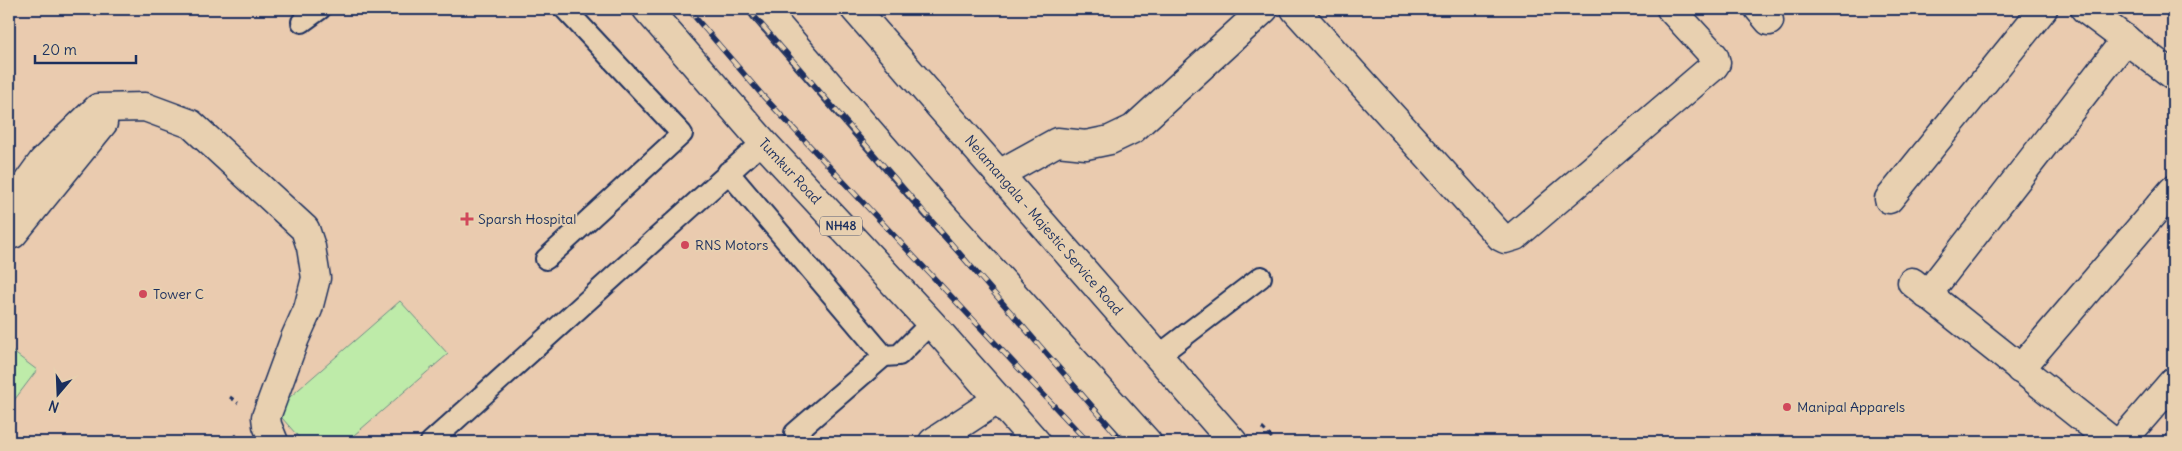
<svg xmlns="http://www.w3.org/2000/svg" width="2182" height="451" font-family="Delius,sans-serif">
  <rect width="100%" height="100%" fill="#eacbaf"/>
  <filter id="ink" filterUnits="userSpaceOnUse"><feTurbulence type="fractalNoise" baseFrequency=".02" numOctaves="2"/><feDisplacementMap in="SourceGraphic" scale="10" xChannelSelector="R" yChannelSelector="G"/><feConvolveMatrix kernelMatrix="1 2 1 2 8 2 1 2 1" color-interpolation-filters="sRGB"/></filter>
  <g filter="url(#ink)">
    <!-- green -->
    <g fill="#beeba9" stroke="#6c8d84">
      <path d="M400 301 448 354 346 442H303L275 410Z"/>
      <path d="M9 349 37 370 9 407Z"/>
    </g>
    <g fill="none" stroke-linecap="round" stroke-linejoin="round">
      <!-- service casing -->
      <g stroke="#1b2f5e" stroke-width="24">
        <g id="service">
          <path d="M302 22 320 9"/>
          <path d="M728 172 884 356 899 355 931 323"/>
          <path d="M546 259 682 134 565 9"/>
          <path d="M1158 356 1261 277"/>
          <path d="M795 433 884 356"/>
          <path d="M431 442 763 142"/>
        </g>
      </g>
      <!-- minor casing -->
      <g stroke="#1b2f5e" stroke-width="31">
        <g id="minor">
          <path d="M1295 9 1501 237 1505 239 1515 236 1714 66 1716 63 1714 56 1671 9"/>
          <path d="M1759 9 1769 21"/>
          <path d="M2085 9 2173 75"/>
          <path d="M999 174 1057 142 1086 145 1110 140 1133 129 1264 9"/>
          <path d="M1889 199 2043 9"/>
          <path d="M9 208 43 161 98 108 145 107 191 124 305 229 311 247 316 278 308 309 295 338 266 417 267 425 274 442"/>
          <path d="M13 234 103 123"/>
          <path d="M1912 282 2113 442"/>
          <path d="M1927 295 2126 39"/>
          <path d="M2020 369 2173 190"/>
          <path d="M933 442 997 400"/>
          <path d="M2121 442 2173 382"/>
        </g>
      </g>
      <!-- secondary casing -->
      <g stroke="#1b2f5e" stroke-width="31">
        <path id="secondary" d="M855 9 1233 442"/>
      </g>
      <!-- trunk casing -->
      <g stroke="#1b2f5e" stroke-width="31">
        <g id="trunk">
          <path d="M647 9 763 142 931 323 1036 442"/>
          <path d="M763 9 933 205 1147 442"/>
        </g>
      </g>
      <!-- path -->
      <g stroke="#1b2f5e" stroke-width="3" stroke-dasharray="5 4" stroke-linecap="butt">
        <path d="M230 397 238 403"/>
        <path d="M1262 428 1276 442"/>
        <path d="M228 442 237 435"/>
      </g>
      <!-- service -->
      <use href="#service" stroke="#e8d0b0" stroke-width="20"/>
      <!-- minor -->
      <use href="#minor" stroke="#e8d0b0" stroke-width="28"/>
      <!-- secondary -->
      <use href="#secondary" stroke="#e8d0b0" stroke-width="28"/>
      <!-- trunk -->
      <use href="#trunk" stroke="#e8d0b0" stroke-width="28"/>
      <!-- rail casing -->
      <g stroke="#1b2f5e" stroke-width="5.5">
        <g id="rail">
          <path d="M688 9 763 96 1088 442"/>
          <path d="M748 9 1123 442"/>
        </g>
      </g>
      <!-- rail -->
      <use href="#rail" stroke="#e8d0b0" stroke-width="4" stroke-dasharray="11" stroke-linecap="butt"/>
    </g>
  </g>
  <!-- markers -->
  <g fill="#d1495b" stroke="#e8d0b0" stroke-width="2">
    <path d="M464.5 211.5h5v5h5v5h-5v5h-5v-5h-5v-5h5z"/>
    <circle cx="685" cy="245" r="5"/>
    <circle cx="143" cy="294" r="5"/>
    <circle cx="1787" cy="407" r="5"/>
  </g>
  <g text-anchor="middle" stroke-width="4" stroke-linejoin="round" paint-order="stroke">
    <!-- shield labels -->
    <rect fill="#e8d0b0" stroke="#585f77" stroke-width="1" x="820" y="216.5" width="42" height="19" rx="4"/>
    <g font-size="12" font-weight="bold" fill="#1b2f5e">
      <text x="841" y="230">NH48</text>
    </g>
    <!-- street labels -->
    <g font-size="14" fill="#1b2f5e" stroke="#e8d0b0">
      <text transform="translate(790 171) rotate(47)" y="5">Tumkur Road</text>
      <text transform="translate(1044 225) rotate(49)" y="5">Nelamangala - Majestic Service Road</text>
    </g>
    <!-- poi labels -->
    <g font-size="14" fill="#1b2f5e" stroke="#e8d0b0" text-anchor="start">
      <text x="478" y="224">Sparsh Hospital</text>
      <text x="695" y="250">RNS Motors</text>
      <text x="153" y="299">Tower C</text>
      <text x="1797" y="412">Manipal Apparels</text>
    </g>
  </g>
  <!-- margin -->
  <rect width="2182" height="451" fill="none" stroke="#e8d0b0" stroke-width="30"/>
  <rect x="15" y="15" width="2152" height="421" fill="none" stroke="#1b2f5e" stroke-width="2" filter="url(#ink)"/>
  <!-- north arrow -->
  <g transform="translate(58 394) rotate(199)" stroke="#e8d0b0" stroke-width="4" paint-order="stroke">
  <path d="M0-4L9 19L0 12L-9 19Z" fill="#1b2f5e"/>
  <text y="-8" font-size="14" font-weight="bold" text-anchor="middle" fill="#1b2f5e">N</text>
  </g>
  <!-- scale -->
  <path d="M35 55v8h101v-8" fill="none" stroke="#1b2f5e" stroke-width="2.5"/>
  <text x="42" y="55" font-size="15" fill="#1b2f5e" stroke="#e8d0b0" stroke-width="4" paint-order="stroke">20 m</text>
</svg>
